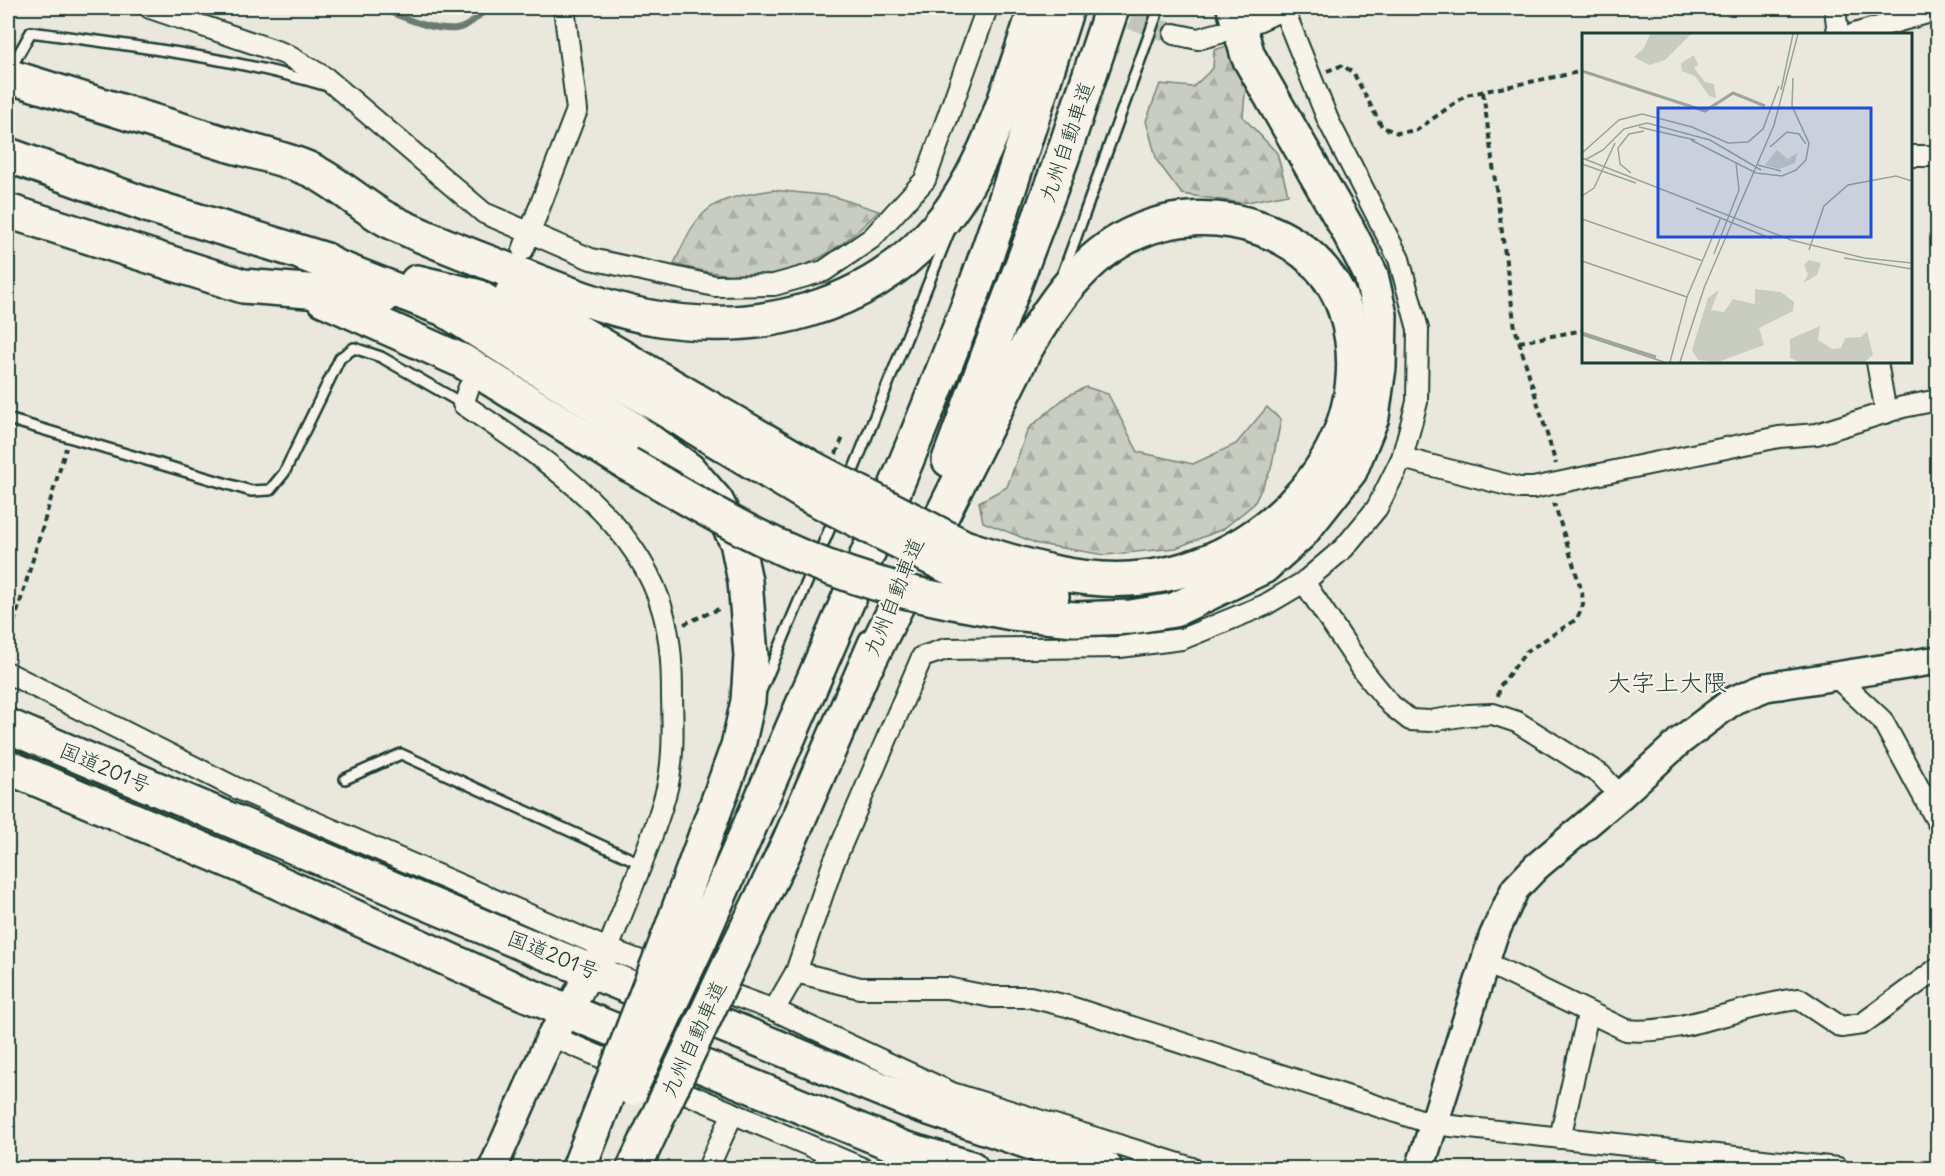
<svg xmlns="http://www.w3.org/2000/svg" width="1945" height="1176" font-family="Delius,'Klee One',sans-serif">
  <defs>
    <pattern id="forest-firs" width="22" height="20" patternUnits="userSpaceOnUse" patternTransform="scale(1.5)"><rect width="22" height="20" fill="#c8ccc1"/><path d="M5 1l3.5 6h-7zM16 11l3.5 6h-7z" fill="#abb0a6"/></pattern>
  </defs>
  <rect width="100%" height="100%" fill="#eae8dd"/>
  <filter id="ink" filterUnits="userSpaceOnUse"><feTurbulence type="fractalNoise" baseFrequency=".0167" numOctaves="2"/><feDisplacementMap in="SourceGraphic" scale="12" xChannelSelector="R" yChannelSelector="G"/><feConvolveMatrix kernelMatrix="1 2 1 2 8 2 1 2 1" color-interpolation-filters="sRGB"/></filter>
  <g filter="url(#ink)">
    <!-- forest -->
    <g fill="url(#forest-firs)" stroke="#74847a" stroke-width="1.5">
      <path d="M1227 46 1246 83 1243 117 1277 153 1288 194 1242 203 1182 194 1157 161 1146 121 1160 84 1193 87 1213 68 1214 50Z"/>
      <path d="M773 190 832 196 879 211C814 277 763 288 674 264 700 204 710 200 773 190Z"/>
      <path d="M1086 387 1108 394 1138 452 1193 464 1236 444 1267 407 1281 420 1271 469 1254 504 1223 529 1176 548 1105 555 1038 544 983 522 979 502 1007 487 1028 429 1067 396Z"/>
    </g>
    <g fill="none" stroke-linecap="round" stroke-linejoin="round">
      <!-- stream -->
      <path stroke="#6a7c72" stroke-width="6" d="M378 8C400 15 432 32 456 29 469 27 479 16 487 8"/>
      <!-- street-tunnel -->
      <path stroke="#c1c6bb" stroke-width="20" stroke-dasharray="20 10" stroke-linecap="butt" d="M1102 9 1174 34"/>
      <!-- lane casing -->
      <g stroke="#1f3d34" stroke-width="14">
        <g id="lane">
          <path d="M9 71 31 32C128 45 230 57 324 85"/>
          <path d="M1063 273 1159 8"/>
          <path d="M8 419 251 491 270 490 284 473 340 358 354 348 381 357 463 404"/>
          <path d="M849 481 949 232"/>
          <path d="M761 691 835 516"/>
          <path d="M345 779 401 754 640 863"/>
        </g>
      </g>
      <!-- street casing -->
      <g stroke="#1f3d34" stroke-width="24">
        <g id="street">
          <path d="M150 8 285 54 326 78 484 213 591 259 715 286 774 285 824 271 872 238 925 180 987 8"/>
          <path d="M1835 8 1838 34"/>
          <path d="M1258 21 1284 9"/>
          <path d="M1174 34 1198 39 1220 33"/>
          <path d="M1854 34 1938 10"/>
          <path d="M1910 156H1938"/>
          <path d="M523 250 577 110 564 8"/>
          <path d="M1877 362 1886 413"/>
          <path d="M469 387 463 404C538 455 638 518 663 612 671 640 672 668 672 697 673 730 674 765 665 796 650 848 627 899 608 949"/>
          <path d="M1402 458 1519 488H1533L1779 437 1817 434 1903 407 1938 400"/>
          <path d="M1304 582 1365 673 1391 705 1410 720 1430 721 1468 715 1493 714 1517 722 1601 775 1620 796"/>
          <path d="M8 673 236 788 608 949 774 1010 952 1093 1192 1168"/>
          <path d="M1835 676 1882 720 1938 823"/>
          <path d="M1485 962 1626 1030C1677 1036 1745 1004 1799 999L1841 1027 1862 1024 1938 968"/>
          <path d="M796 972 860 988H947L992 997H1030L1067 1006 1433 1124 1838 1168"/>
          <path d="M774 1010 796 972 833 864 922 657 946 649 1120 647 1182 639 1265 605 1304 582 1344 548 1377 508 1402 458 1417 402 1418 329 1399 259 1328 120 1283 8"/>
          <path d="M551 1036 862 1168"/>
          <path d="M1560 1138 1588 1014"/>
          <path d="M708 1168 733 1113"/>
        </g>
      </g>
      <!-- secondary casing -->
      <g stroke="#1f3d34" stroke-width="32">
        <g id="secondary">
          <path d="M493 1168 551 1036 569 1011 590 971 608 949"/>
          <path d="M1420 1168 1493 937 1515 889 1536 867 1620 796 1680 741 1734 700 1766 687 1938 660"/>
        </g>
      </g>
      <!-- highway casing -->
      <g stroke="#1f3d34" stroke-width="38">
        <g id="highway">
          <path d="M8 76C79 98 151 120 223 143 252 152 286 158 313 171 339 184 361 205 386 219 425 239 467 254 508 270 553 287 597 306 644 316 754 338 873 310 944 219 990 161 1012 77 1036 8"/>
          <path d="M8 155 150 206 326 260"/>
          <path d="M8 211 243 286 383 297"/>
          <path d="M306 255 444 309 628 426 689 470 716 501 737 542 745 581 751 656 748 701 738 746 672 928"/>
          <path d="M417 282 476 296 806 494"/>
          <path d="M512 293 814 469"/>
          <path d="M323 299 462 361 628 464"/>
          <path d="M949 460 1062 158 1112 8"/>
          <path d="M955 570 1014 591 1052 596"/>
          <path d="M948 601 1012 613 1075 619 1131 617 1174 610 1263 567 1301 533 1350 471 1372 417 1379 367 1380 315 1371 275 1347 228 1248 56 1234 8"/>
          <path d="M867 665 1024 352C1052 304 1084 255 1137 232 1212 198 1321 229 1346 313 1385 445 1267 565 1142 578 1081 585 1021 565 964 547"/>
          <path d="M8 726 524 944 917 1104 1105 1168"/>
          <path d="M8 767 242 866 516 990 903 1148 971 1168"/>
          <path d="M700 940C791 731 885 522 967 309 1004 210 1035 108 1067 8"/>
          <path d="M735 953 788 844 875 644"/>
          <path d="M579 1168 603 1106"/>
          <path d="M634 1168 654 1125"/>
        </g>
      </g>
      <!-- path -->
      <g stroke="#1f3d34" stroke-width="4" stroke-dasharray="6 4.5" stroke-linecap="butt">
        <path d="M1327 71 1343 65 1354 74 1382 127 1398 133 1417 130 1466 95 1584 71"/>
        <path d="M1483 92 1515 328 1556 464"/>
        <path d="M1519 342 1584 330"/>
        <path d="M836 454 844 435"/>
        <path d="M684 624 721 608"/>
        <path d="M8 643 66 448"/>
        <path d="M1498 696 1500 686 1526 652 1577 619 1583 605 1582 592 1554 503"/>
      </g>
      <!-- lane -->
      <use href="#lane" stroke="#f7f3e8" stroke-width="9"/>
      <!-- street -->
      <use href="#street" stroke="#f7f3e8" stroke-width="20"/>
      <!-- secondary -->
      <use href="#secondary" stroke="#f7f3e8" stroke-width="27"/>
      <!-- highway -->
      <use href="#highway" stroke="#f7f3e8" stroke-width="33"/>
      <!-- highway-bridge casing -->
      <g stroke="#1f3d34" stroke-width="38" stroke-linecap="butt">
        <g id="highway-bridge">
          <path d="M628 464C669 487 710 513 753 534 814 565 881 588 948 601"/>
          <path d="M814 469 964 547"/>
          <path d="M806 494 955 570"/>
          <path d="M631 1088 700 940"/>
          <path d="M603 1106 672 928"/>
          <path d="M654 1125 735 953"/>
        </g>
      </g>
      <!-- highway-bridge -->
      <use href="#highway-bridge" stroke="#f7f3e8" stroke-width="33"/>
    </g>
  </g>
  <g text-anchor="middle" stroke-width="4.5" stroke-linejoin="round" paint-order="stroke">
    <!-- street labels -->
    <g font-size="21" fill="#1f3d34" stroke="#f7f3e8">
      <text transform="translate(1067 142) rotate(-71)" y="7">九州自動車道</text>
      <text transform="translate(894 597) rotate(-68)" y="7">九州自動車道</text>
      <text transform="translate(105 768) rotate(23)" y="7">国道201号</text>
      <text transform="translate(553 955) rotate(22)" y="7">国道201号</text>
      <text transform="translate(694 1039) rotate(-65)" y="7">九州自動車道</text>
    </g>
    <!-- quarter labels -->
    <g font-size="24" fill="#1f3d34" stroke="#f7f3e8">
      <text x="1667" y="691">大字上大隈</text>
    </g>
  </g>
  <!-- overview -->
  <g transform="translate(1582 33)">
    <rect width="330" height="330" fill="#eae8dd"/>
    <path d="M68 1H109L83 27 67 32 52 24 62 15ZM112 22 116 32 112 35 123 49 132 51 134 65 127 63 113 43 100 38 99 30ZM195 117 206 126 215 120 213 130 197 136 183 132ZM227 227 239 230 235 242 221 250 226 242 222 232ZM173 256 199 259 212 269 211 278 177 295 182 312 136 329 116 327 110 317 126 265 137 257 129 277 142 279 151 266 173 271ZM238 293 236 307 250 316 259 315 263 305 279 304 285 298 291 322 283 329H218L208 325V306Z" fill="#c8ccc1"/>
    <path fill="none" stroke="#9ca69c" stroke-width="3" d="M0 38 123 78 151 60 183 73M0 300 74 324"/>
    <path fill="none" stroke="#99a499" stroke-width="1.5" d="M199 57 211 1M57 94 113 107M109 107 174 140 200 143 214 137 224 127 227 110 210 73 211 45M188 114 205 99 217 101 224 111M0 120 37 87 60 81 110 94 146 110 166 109 181 96 197 53M0 125 209 207 282 225 330 230M3 127 21 117 42 96 65 90 128 107 179 137M0 131 54 150M176 132 199 138M49 140 38 131 36 115 47 101 62 98M0 163 12 155 33 110M114 175 190 206M0 186 121 228M227 217 242 173 266 152 314 143 330 148M132 221 157 157 154 130M262 225 330 236M0 228 105 264M0 302 82 329M88 329 105 264 139 184M98 329 122 255 192 92 216 1"/>
    <path fill="#1d4ed8" fill-opacity="0.15" stroke="#1d4ed8" stroke-width="3" d="M76 75H289V204H76Z"/>
    <rect width="330" height="330" fill="none" stroke="#1f3d34" stroke-width="3"/>
  </g>
  <!-- margin -->
  <rect width="1945" height="1176" fill="none" stroke="#f7f3e8" stroke-width="30"/>
  <rect x="15" y="15" width="1915" height="1146" fill="none" stroke="#1f3d34" stroke-width="2" filter="url(#ink)"/>
</svg>
